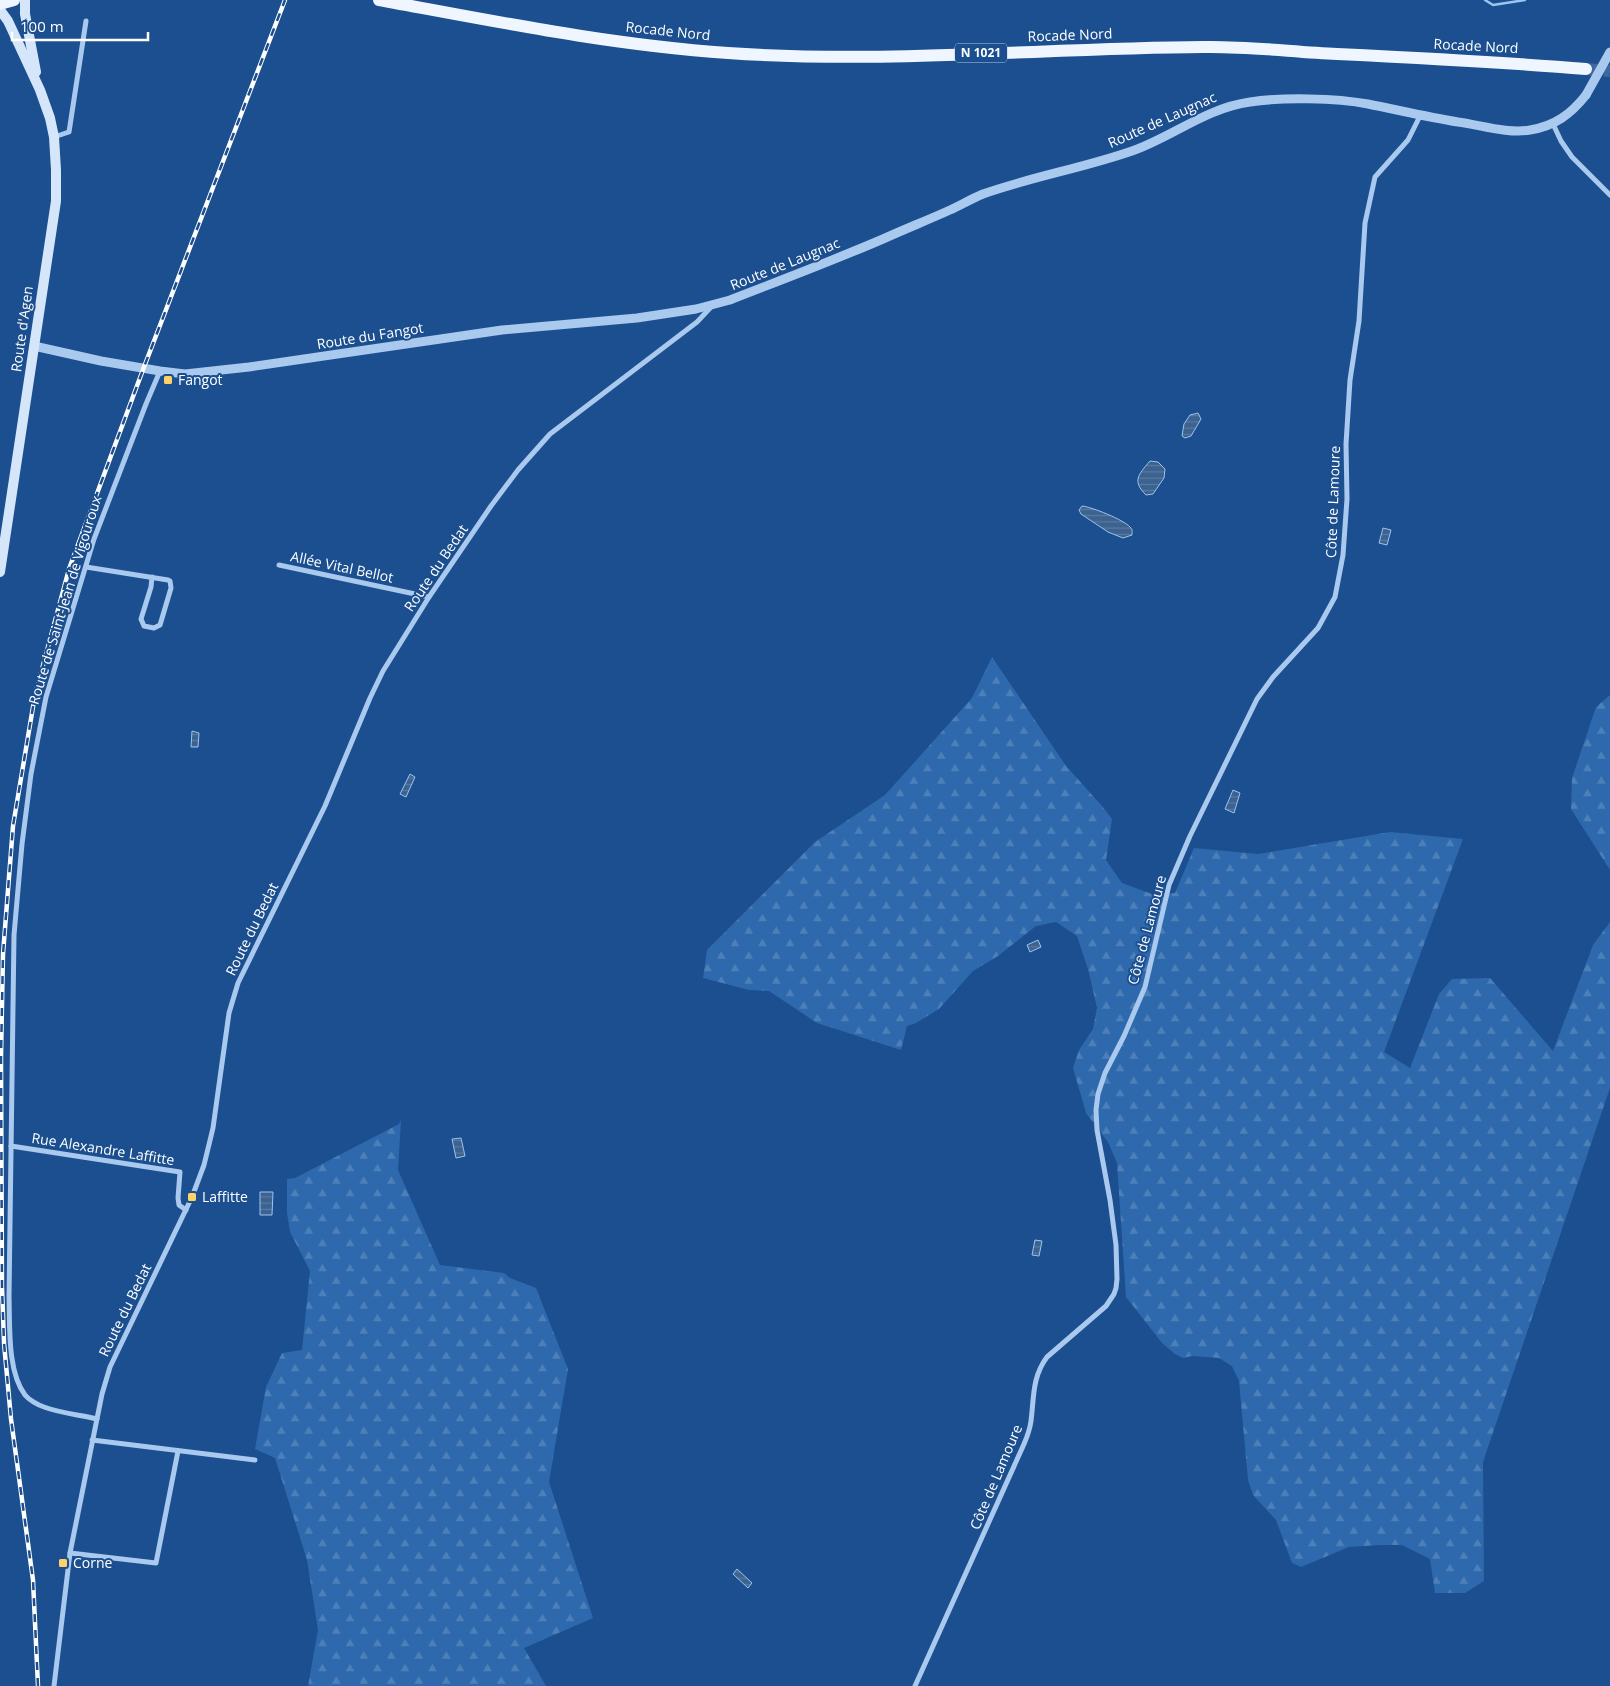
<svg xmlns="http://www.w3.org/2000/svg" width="1610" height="1686" font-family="'Open Sans',sans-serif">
  <defs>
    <pattern id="forest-firs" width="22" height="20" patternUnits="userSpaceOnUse" patternTransform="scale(1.25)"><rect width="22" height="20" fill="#2e69ad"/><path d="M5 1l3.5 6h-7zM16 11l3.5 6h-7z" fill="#4d80b9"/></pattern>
    <pattern id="water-rules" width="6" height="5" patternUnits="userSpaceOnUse" patternTransform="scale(1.25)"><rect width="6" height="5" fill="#3c6290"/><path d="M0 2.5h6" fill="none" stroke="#597aa1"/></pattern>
  </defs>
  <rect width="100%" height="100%" fill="#1b4f8f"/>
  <!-- forest -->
  <g fill="url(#forest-firs)">
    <path d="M992 657 1066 766 1102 806 1112 819 1106 860 1122 883 1152 894 1175 893 1194 848 1258 854 1390 832 1463 839 1384 1052 1410 1068 1439 994 1452 979 1490 978 1553 1051 1593 945 1610 922V1088L1483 1462 1484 1581 1465 1593H1435L1430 1559 1402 1545H1380L1349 1547 1301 1567 1292 1563 1276 1520 1253 1495 1248 1480 1239 1381 1232 1366 1219 1358 1192 1356 1183 1358 1175 1354 1162 1343 1126 1297 1117 1163 1108 1142 1086 1113 1073 1068 1079 1050 1093 1029 1097 1008 1088 969 1077 936 1056 922 1036 926 998 956 973 971 939 1009 916 1023 907 1026 901 1050 817 1023 769 991 749 990 703 978 707 950 815 842 885 795 972 698Z"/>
    <path d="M1610 695V870L1571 809 1572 778 1596 707Z"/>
    <path d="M401 1120 398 1170 440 1265 504 1273 510 1278 536 1288 568 1369 549 1482 593 1618 524 1648 546 1686H308L318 1630 307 1560 275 1458 255 1449 266 1387 282 1353 302 1350 310 1271 290 1232 287 1213V1179L295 1178 399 1124Z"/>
  </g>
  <!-- water -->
  <g fill="url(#water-rules)" stroke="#9cc4f0">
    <path d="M1198 413 1201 419 1191 436 1185 438 1182 436 1184 424 1190 415Z"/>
    <path d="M1150 461 1158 462 1165 469 1164 478 1153 494 1146 495C1132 481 1138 475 1150 461Z"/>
    <path d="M1082 506C1092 507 1124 520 1130 527 1133 530 1132 531 1132 535L1123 538 1108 532 1081 514 1079 510Z"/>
    <path d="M1383 528 1391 530 1387 545 1379 543Z"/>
    <path d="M192 731 199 733 198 747H191Z"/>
    <path d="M410 774 415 777 406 797 400 794Z"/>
    <path d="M1233 790 1240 793 1234 813 1225 809Z"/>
    <path d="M1038 940 1041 947 1030 952 1027 945Z"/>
    <path d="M461 1138 465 1156 456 1158 452 1139Z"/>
    <path d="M260 1192H273L272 1215H260Z"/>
    <path d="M1035 1240 1042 1241 1039 1256 1032 1255Z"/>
    <path d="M737 1569 752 1583 748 1588 733 1574Z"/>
  </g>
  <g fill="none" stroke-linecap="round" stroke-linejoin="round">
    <!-- stream -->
    <path stroke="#9cc4f0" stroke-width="2.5" d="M1485 0 1493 5 1525 0"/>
    <!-- primary-tunnel -->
    <path stroke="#3d69a0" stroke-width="12" stroke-dasharray="12 6" stroke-linecap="butt" d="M1586 69 1610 71"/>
    <!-- minor -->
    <g stroke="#a9c9ee" stroke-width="5">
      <path d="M1553 124 1561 141 1572 157 1610 195"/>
      <path d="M54 137 69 132 86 21"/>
      <path d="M279 565 429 597"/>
      <path d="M86 567 168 580 170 581 171 588 160 625 154 628 144 626 141 619 151 587 152 577"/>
      <path d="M11 1146 180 1172 178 1198 179 1205 186 1210"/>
      <path d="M97 1419C80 1415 60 1413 44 1407 38 1405 29 1400 25 1395 7 1371 10 1325 9 1297L14 935 22 844 31 774 46 697 94 539 146 404 160 371"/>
      <path d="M92 1440 255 1460"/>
      <path d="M70 1553 156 1563 178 1451"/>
      <path d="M54 1686 70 1553 102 1394 110 1367 192 1197 204 1165 213 1128 229 1013 238 983 325 806 370 698 383 671 429 597 491 506 518 470 550 434 697 322 712 306"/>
      <path d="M915 1686 1024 1444C1027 1437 1030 1429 1031 1421 1034 1398 1032 1377 1047 1357L1106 1306 1114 1294 1116 1288 1117 1279 1116 1245 1110 1200 1097 1130 1096 1110 1098 1094 1105 1073 1124 1036 1145 987 1169 885 1190 836 1257 699 1273 677 1318 628 1335 597 1343 555 1347 499 1346 444 1350 380 1359 321 1365 223 1375 177 1408 140 1420 116"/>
    </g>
    <!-- tertiary -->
    <path stroke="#a9c9ee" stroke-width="9" d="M34 346 101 361 160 371 185 374 249 367 502 330 637 318 696 309 730 300C781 280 832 261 883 239 905 229 928 220 950 210 961 205 971 199 983 194 1031 177 1083 168 1132 151 1172 137 1206 108 1250 102 1282 97 1336 98 1368 104 1398 110 1428 117 1458 122 1480 125 1509 134 1530 130 1555 126 1571 114 1586 95"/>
    <!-- secondary -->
    <g stroke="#d6e6fa" stroke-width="10">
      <path d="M25 0V14L36 72"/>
      <path d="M0 10 8 21 40 90 50 118 54 137 56 170V201L0 572"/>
    </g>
    <!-- primary -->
    <g stroke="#f0f6ff" stroke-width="12">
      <path d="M379 0C494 21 610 45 728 53 886 64 1045 48 1203 47 1247 46 1292 52 1337 54 1420 58 1503 62 1586 69"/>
      <path d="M0 4 14 0"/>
    </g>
    <!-- rail casing -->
    <g stroke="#fff" stroke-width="4.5">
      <path id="rail" d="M38 1686 33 1580 11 1419 4 1343 2 1287 1 1057 3 954 13 826 35 695 69 569 144 367 285 0"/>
    </g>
    <!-- rail -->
    <use href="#rail" stroke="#1b4f8f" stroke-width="2.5" stroke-dasharray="8" stroke-linecap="butt"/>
    <!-- tertiary-bridge -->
    <path stroke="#a9c9ee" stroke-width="9" d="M1586 95 1610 52"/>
  </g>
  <!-- markers -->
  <g fill="#ffd166" stroke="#1b4f8f" stroke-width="2">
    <rect x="163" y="375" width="10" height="10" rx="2.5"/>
    <rect x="187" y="1192" width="10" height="10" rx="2.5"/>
    <rect x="58" y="1558" width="10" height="10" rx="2.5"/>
  </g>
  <g text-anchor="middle" stroke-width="4" stroke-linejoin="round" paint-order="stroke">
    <!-- shield labels -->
    <rect fill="#1b4f8f" stroke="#bbcadd" stroke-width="1" x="955" y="43.5" width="52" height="19" rx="4"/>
    <g font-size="12" font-weight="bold" fill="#fff">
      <text x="981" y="57">N 1021</text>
    </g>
    <!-- street labels -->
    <g font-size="14" fill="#fff" stroke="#1b4f8f">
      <text transform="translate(668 31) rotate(6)" y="5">Rocade Nord</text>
      <text transform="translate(1070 35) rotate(-2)" y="5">Rocade Nord</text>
      <text transform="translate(1476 46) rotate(3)" y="5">Rocade Nord</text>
      <text transform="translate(1162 120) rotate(-24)" y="5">Route de Laugnac</text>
      <text transform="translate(785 264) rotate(-22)" y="5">Route de Laugnac</text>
      <text transform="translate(22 329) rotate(-82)" y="5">Route d'Agen</text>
      <text transform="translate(370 336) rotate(-9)" y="5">Route du Fangot</text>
      <text transform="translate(1333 502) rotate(-88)" y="5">Côte de Lamoure</text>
      <text transform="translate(342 567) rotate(12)" y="5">Allée Vital Bellot</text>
      <text transform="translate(436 568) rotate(-56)" y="5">Route du Bedat</text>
      <text transform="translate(65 600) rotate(-73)" y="5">Route de Saint-Jean de Vigouroux</text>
      <text transform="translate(252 929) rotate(-64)" y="5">Route du Bedat</text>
      <text transform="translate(1147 930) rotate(-75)" y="5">Côte de Lamoure</text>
      <text transform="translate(103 1149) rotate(9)" y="5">Rue Alexandre Laffitte</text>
      <text transform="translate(125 1310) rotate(-64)" y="5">Route du Bedat</text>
      <text transform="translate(996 1477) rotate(-67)" y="5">Côte de Lamoure</text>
    </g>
    <!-- poi labels -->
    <g font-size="14" fill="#fff" stroke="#1b4f8f" text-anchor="start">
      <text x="178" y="385">Fangot</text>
      <text x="202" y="1202">Laffitte</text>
      <text x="73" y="1568">Corne</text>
    </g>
  </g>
  <!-- scale -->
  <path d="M12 32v8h136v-8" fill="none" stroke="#ffffff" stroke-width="2.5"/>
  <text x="20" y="32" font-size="15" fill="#ffffff" stroke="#1b4f8f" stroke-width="4" paint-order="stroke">100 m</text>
</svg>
